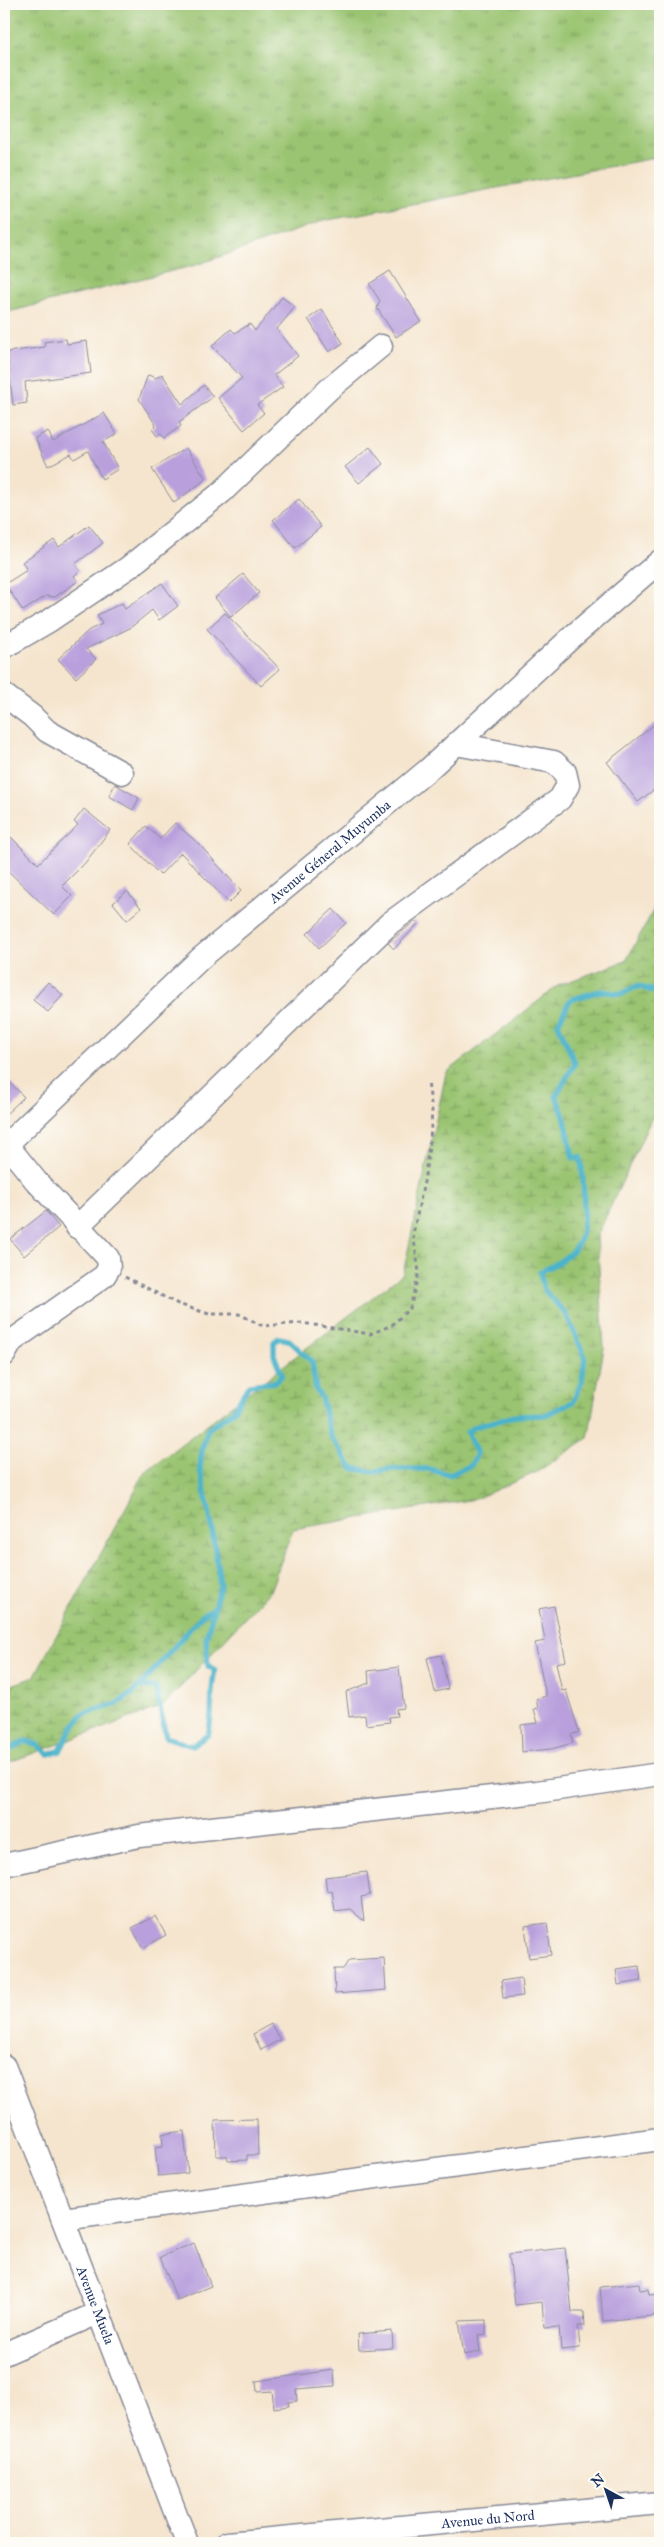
<svg xmlns="http://www.w3.org/2000/svg" width="664" height="2547" font-family="'IM FELL Great Primer',serif">
  <defs>
    <pattern id="grass-tufts" width="24" height="20" patternUnits="userSpaceOnUse" patternTransform="scale(1.25)"><rect width="24" height="20" fill="#9ac471"/><path d="M3 7l-1-3M5 7V3M7 7l1-3M15 17l-1-3M17 17v-4M19 17l1-3" fill="none" stroke="#7da060"/></pattern>
    <pattern id="wetland-marsh" width="20" height="14" patternUnits="userSpaceOnUse" patternTransform="scale(1.25)"><rect width="20" height="14" fill="#9ac471"/><path d="M1 5h8M5 5V1M11 12h8M15 12V8" fill="none" stroke="#7da060"/></pattern>
  </defs>
  <rect width="100%" height="100%" fill="#fdfcf7"/>
  <filter id="ink" filterUnits="userSpaceOnUse"><feTurbulence type="fractalNoise" baseFrequency=".02" numOctaves="2"/><feDisplacementMap in="SourceGraphic" scale="10" xChannelSelector="R" yChannelSelector="G"/><feConvolveMatrix kernelMatrix="1 2 1 2 8 2 1 2 1" color-interpolation-filters="sRGB"/></filter>
  <filter id="wash" filterUnits="userSpaceOnUse"><feTurbulence type="fractalNoise" baseFrequency=".0096" numOctaves="4" result="noise"/><feDisplacementMap in="SourceGraphic" scale="20" xChannelSelector="R" yChannelSelector="G"/><feGaussianBlur stdDeviation="1.12" result="paint"/><feColorMatrix in="noise" values="0 0 0 0 0 0 0 0 0 0 0 0 0 0 0 0 0 1.4 0 .05"/><feComposite in="paint" operator="in"/></filter>
  <g filter="url(#wash)">
    <rect width="100%" height="100%" fill="#f5e5ce"/>
    <!-- grass -->
    <path fill="url(#grass-tufts)" stroke="#5a7a68" d="M4 4H660V157L323 221 196 265 4 313Z"/>
    <!-- wetland -->
    <path fill="url(#wetland-marsh)" stroke="#5a7a68" d="M660 885V1100L597 1236 604 1348 588 1438 537 1472 475 1499 293 1529 270 1591 163 1706 4 1764V1688L34 1677 145 1472 403 1274 446 1073 559 985 626 961 653 911Z"/>
    <g fill="none" stroke-linecap="round" stroke-linejoin="round">
      <!-- stream -->
      <g stroke="#4cb3cb" stroke-width="5.5">
        <path d="M140 1686 203 1614 213 1609"/>
        <path d="M4 1753 25 1741 36 1744 48 1754 60 1751 69 1733 83 1714 117 1704 133 1693 140 1686 156 1688 166 1737 192 1746 208 1735C214 1713 209 1692 215 1670L208 1666 206 1639 220 1585 211 1521 200 1469 202 1449 208 1429 233 1411 249 1385 275 1382 282 1375 274 1355V1342L279 1338 289 1340 312 1362 316 1390 321 1397 330 1435 352 1468 373 1472 389 1469H429L450 1475 471 1465 477 1454 467 1432 474 1427 515 1416 545 1415 573 1402 582 1381 585 1357 566 1314 544 1290 540 1272C554 1265 567 1259 577 1245 587 1231 584 1175 580 1157L573 1158 565 1119 556 1096 575 1063 558 1024 570 1000 600 991 622 994 637 986 660 993"/>
      </g>
    </g>
    <g id="blocks">
      <!-- building -->
      <g fill="#b9a0dd">
        <path d="M390 271 421 321 396 337 377 308 380 301 369 284Z"/>
        <path d="M282 297 295 307 277 329 298 356 274 375 283 387 257 405 264 413 244 430 218 398 242 378 212 346 231 329 235 333 250 324 255 331Z"/>
        <path d="M322 309 343 343 329 352 308 319Z"/>
        <path d="M66 339 67 344 87 341 91 373 25 382 27 403 13 405 7 352 45 347 44 342Z"/>
        <path d="M162 374 182 404 204 385 213 397 179 422 181 426 164 438 161 434 157 436 152 429 156 425 139 399 148 375 156 378Z"/>
        <path d="M104 413 117 434 103 442 118 469 102 479 88 451 74 459 71 454 48 466 35 438 48 431 53 442Z"/>
        <path d="M370 447 383 464 359 483 345 467Z"/>
        <path d="M186 448 206 479 174 503 152 469Z"/>
        <path d="M299 499 321 527 295 548 273 520Z"/>
        <path d="M89 525 103 543 75 564 80 571 74 576 78 581 55 597 46 596 23 611 5 584 27 570 22 562 54 540 59 547Z"/>
        <path d="M243 574 259 593 231 617 215 598Z"/>
        <path d="M162 583 178 606 159 620 152 610 130 628 86 649 96 659 76 678 58 659 89 630 102 624 97 615 122 603 125 609Z"/>
        <path d="M225 613 280 669 261 686 207 629Z"/>
        <path d="M660 720V785L638 802 607 762Z"/>
        <path d="M115 784 139 798 133 810 109 796Z"/>
        <path d="M84 809 110 830 85 863 62 886 72 896 54 915 4 867V845L11 837 38 864 78 825 74 822Z"/>
        <path d="M175 823 199 844 241 891 229 903 181 853 160 875 130 844 146 826 160 839Z"/>
        <path d="M127 891 141 908 127 920 113 903Z"/>
        <path d="M333 909 346 923 319 948 307 934Z"/>
        <path d="M415 921 418 924 394 949 388 943Z"/>
        <path d="M48 982 63 995 48 1012 33 1000Z"/>
        <path d="M4 1076 24 1097 4 1116Z"/>
        <path d="M46 1211 59 1227 24 1256 10 1239Z"/>
        <path d="M554 1606 566 1661 556 1663 562 1691 566 1690 579 1732 571 1735 573 1743 551 1749 522 1752 521 1725 538 1723 534 1709 538 1708 536 1699 546 1696 535 1643 545 1641 539 1609Z"/>
        <path d="M441 1655 448 1689 435 1692 427 1658Z"/>
        <path d="M399 1667 404 1708 396 1709 397 1716 389 1717 390 1722 366 1725 365 1715 349 1717 346 1692 369 1683 368 1671Z"/>
        <path d="M367 1872 370 1895 361 1897 364 1921 350 1909 335 1911 332 1890 327 1891 325 1877Z"/>
        <path d="M155 1916 166 1935 143 1948 132 1928Z"/>
        <path d="M547 1923 551 1955 529 1958 525 1926Z"/>
        <path d="M384 1958 386 1990 335 1994 334 1969H343L349 1960Z"/>
        <path d="M639 1966 641 1981 618 1985 616 1969Z"/>
        <path d="M521 1978 523 1996 503 1998 501 1981Z"/>
        <path d="M271 2024 280 2040 261 2050 253 2034Z"/>
        <path d="M257 2119 258 2155H247V2160L228 2161 227 2156H216L215 2120Z"/>
        <path d="M184 2131 188 2173 158 2176 155 2147 163 2146 162 2134Z"/>
        <path d="M194 2243 211 2286 177 2300 160 2257Z"/>
        <path d="M565 2248 572 2312H584L585 2326H578L580 2348 561 2350 559 2327 544 2328 542 2302 515 2305 509 2254Z"/>
        <path d="M639 2283 640 2290 648 2289 649 2295 660 2294V2315L603 2321 600 2287Z"/>
        <path d="M486 2320V2334L478 2335 480 2352 464 2355 459 2321Z"/>
        <path d="M392 2331 393 2348 359 2350 358 2334Z"/>
        <path d="M334 2370 335 2386 296 2389 297 2401 288 2402 289 2406 274 2408 272 2391 257 2392 256 2381Z"/>
      </g>
    </g>
  </g>
  <g filter="url(#ink)">
    <use href="#blocks" fill-opacity="0" stroke="#888a96" stroke-width="1"/>
    <g fill="none" stroke-linecap="round" stroke-linejoin="round">
      <!-- minor casing -->
      <g stroke="#888a96" stroke-width="25">
        <g id="minor">
          <path d="M4 647 49 621 129 567 222 492 328 390 381 346"/>
          <path d="M4 695 32 716 47 731 122 773"/>
          <path id="s1" d="M4 1147 201 958 429 769 573 636 660 561"/>
          <path d="M77 1227 390 923 560 799 568 785 565 772 554 762 456 744"/>
          <path d="M4 1355 12 1341 104 1276 109 1268 108 1258 36 1181 7 1145"/>
          <path d="M4 1865 139 1836 537 1792 660 1774"/>
          <path id="s2" d="M4 2066 187 2543"/>
          <path d="M63 2219 660 2139"/>
          <path d="M4 2354 98 2313"/>
          <path id="s3" d="M227 2543 660 2503"/>
        </g>
      </g>
      <!-- path -->
      <path stroke="#888a96" stroke-width="3" stroke-dasharray="4 4" stroke-linecap="butt" d="M125 1277 178 1304 209 1314H239L263 1326 302 1323 370 1334 392 1325 410 1308 419 1272 413 1234 424 1182 430 1140 432 1111 428 1082"/>
      <!-- minor -->
      <use href="#minor" stroke="#fff" stroke-width="22"/>
    </g>
  </g>
  <g text-anchor="middle" stroke-width="4.5" stroke-linejoin="round" paint-order="stroke">
    <!-- street labels -->
    <g font-size="14" fill="#1b2f5e" stroke="#fdfcf7">
      <text dy="5" stroke="none"><textPath href="#s1" startOffset="440">Avenue Géneral Muyumba</textPath></text>
      <text dy="5" stroke="none"><textPath href="#s2" startOffset="256">Avenue Muela</textPath></text>
      <text dy="5" stroke="none"><textPath href="#s3" startOffset="262">Avenue du Nord</textPath></text>
    </g>
  </g>
  <!-- margin -->
  <rect width="664" height="2547" fill="none" stroke="#fdfcf7" stroke-width="20"/>
  <!-- north arrow -->
  <g transform="translate(606 2490) rotate(320)" stroke="#fdfcf7" stroke-width="4" paint-order="stroke">
  <path d="M0-4L9 19L0 12L-9 19Z" fill="#1b2f5e"/>
  <text y="-8" font-size="14" font-weight="bold" text-anchor="middle" fill="#1b2f5e">N</text>
  </g>
</svg>
